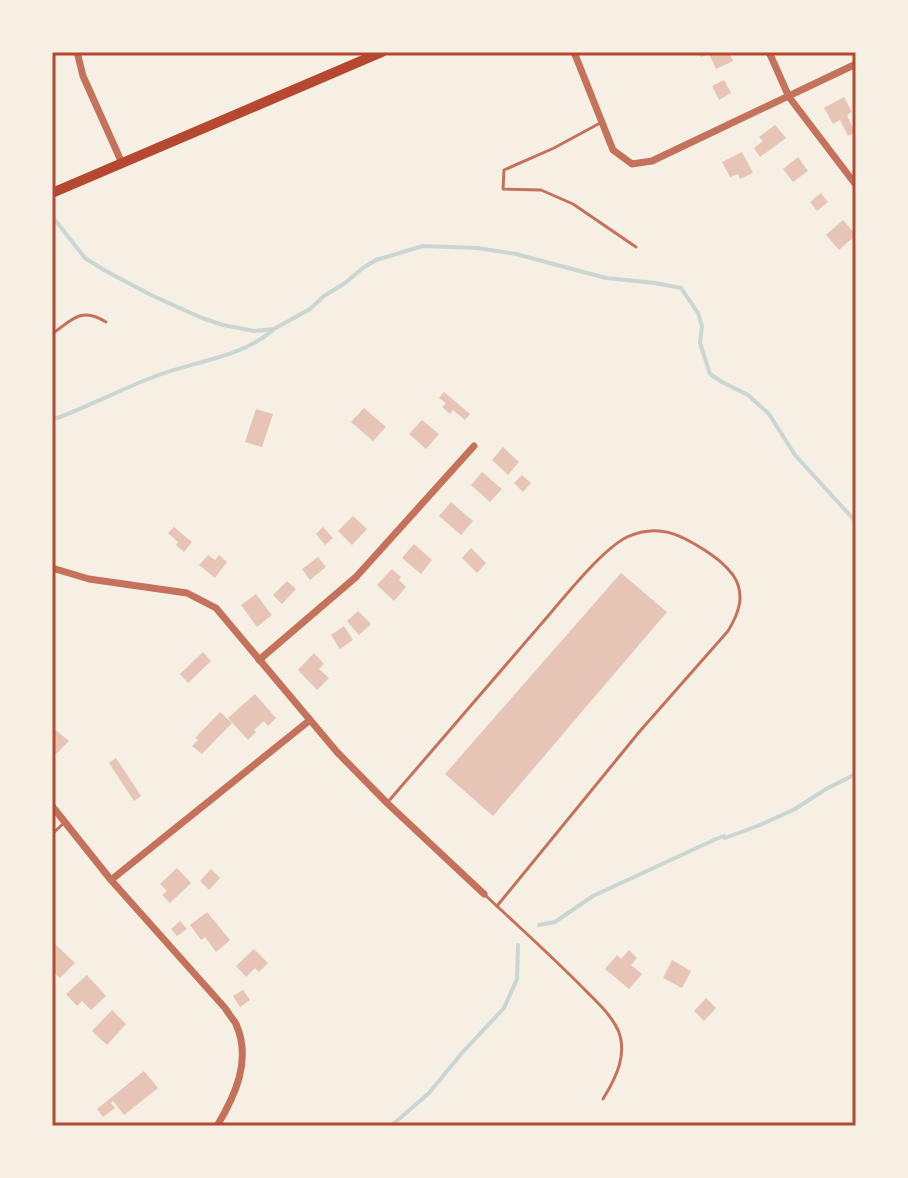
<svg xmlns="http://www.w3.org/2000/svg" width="908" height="1178" font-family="'Roboto Serif',serif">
  <rect width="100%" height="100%" fill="#f6efe4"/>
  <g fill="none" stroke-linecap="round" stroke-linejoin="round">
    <!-- stream -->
    <g stroke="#c9d6d2" stroke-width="4">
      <path d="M52 216 85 258 104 270 151 295 202 318 223 325 254 331 274 329 310 309 324 296 345 283 363 268 376 260 423 246 477 248 516 254 606 278 655 283 681 288 698 313 702 326 700 343 710 374 722 382 748 395 769 414 795 455 856 522"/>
      <path d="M52 420C88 407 121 389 156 376 195 361 241 358 273 330"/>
      <path d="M539 925 555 922 593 896 716 839 724 836 725 838 760 825 795 809 826 789 856 774"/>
      <path d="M391 1126 429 1093 462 1053 504 1008 517 979 518 945"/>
    </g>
  </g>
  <!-- building -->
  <g fill="#e6c5b7">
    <path d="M699 52H729L733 61 716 69 709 54 701 57Z"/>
    <path d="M724 80 731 93 719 100 712 86Z"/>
    <path d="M844 97 852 112 847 115 855 132 848 136 840 120 833 124 824 108Z"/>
    <path d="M775 125 786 138 760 157 754 148 763 141 759 137Z"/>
    <path d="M742 152 753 173 740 179 738 174 730 177 722 162Z"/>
    <path d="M798 157 808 171 793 182 783 169Z"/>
    <path d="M821 193 828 202 817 211 810 202Z"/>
    <path d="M843 220 856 235 839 250 826 235Z"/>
    <path d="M444 392 470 414 465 420 453 410 450 414 442 407 446 403 439 398Z"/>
    <path d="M364 408 386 427 373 441 351 422Z"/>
    <path d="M256 409 273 414 262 447 245 442Z"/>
    <path d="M422 420 439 434 426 449 409 434Z"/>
    <path d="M503 447 519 462 508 475 492 460Z"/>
    <path d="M482 472 502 489 490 502 471 485Z"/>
    <path d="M522 475 531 483 523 492 514 483Z"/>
    <path d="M451 502 473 521 461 535 439 516Z"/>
    <path d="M353 516 367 529 352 545 338 531Z"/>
    <path d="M174 527 192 542 184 552 176 545 178 542 168 533Z"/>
    <path d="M323 527 333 538 325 545 316 534Z"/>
    <path d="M414 544 432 560 421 574 402 558Z"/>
    <path d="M471 548 486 563 477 573 462 558Z"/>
    <path d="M208 555 215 560 219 555 227 562 215 578 199 565Z"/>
    <path d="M318 557 326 567 310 580 302 569Z"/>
    <path d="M392 569 401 577 399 580 406 587 394 601 377 585Z"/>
    <path d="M621 573 667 612 493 816 445 774Z"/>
    <path d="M287 581 296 589 282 604 273 595Z"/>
    <path d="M256 594 272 615 257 627 241 605Z"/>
    <path d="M358 611 371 624 359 635 347 621Z"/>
    <path d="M344 626 353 640 340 649 331 635Z"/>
    <path d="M203 652 211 661 188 683 180 674Z"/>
    <path d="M314 653 324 664 319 669 329 678 317 690 298 670Z"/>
    <path d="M255 694 276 718 268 726 264 721 254 730 256 732 248 740 228 718Z"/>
    <path d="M220 712 232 723 202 754 192 746 198 740 195 738Z"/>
    <path d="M52 727 69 741 52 758Z"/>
    <path d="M116 758 141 796 134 801 109 763Z"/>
    <path d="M177 868 191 883 170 903 162 895 167 891 160 884Z"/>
    <path d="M211 869 220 878 209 890 200 881Z"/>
    <path d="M207 912 230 940 216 952 205 937 201 940 190 925Z"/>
    <path d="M180 921 187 929 177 936 171 929Z"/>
    <path d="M54 943 75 963 60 978 52 971V945Z"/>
    <path d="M254 949 268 963 259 972 255 968 246 977 236 966Z"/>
    <path d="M629 950 637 958 631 965 642 974 629 989 605 969 617 955 621 959Z"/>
    <path d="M672 960 691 971 682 988 663 978Z"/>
    <path d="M87 975 106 996 91 1010 82 1001 77 1006 66 994Z"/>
    <path d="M243 990 250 1000 240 1007 233 996Z"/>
    <path d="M706 998 716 1008 704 1021 694 1011Z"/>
    <path d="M112 1010 126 1024 107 1045 92 1031Z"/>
    <path d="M144 1071 158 1088 124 1115 113 1101 111 1103 115 1108 103 1117 97 1109Z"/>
  </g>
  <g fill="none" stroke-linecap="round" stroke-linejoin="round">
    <!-- service -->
    <g stroke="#c5725c" stroke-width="3">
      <path d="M602 122 554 148 504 170 503 189 541 190 573 204 636 247"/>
      <path d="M52 334C72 320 81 306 106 322"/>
      <path d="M387 803C439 743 490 683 542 623 562 600 601 550 627 537 658 523 680 534 706 551 716 558 725 564 733 575 746 594 739 613 728 631L640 731 497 906"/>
      <path d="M52 834 65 822"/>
      <path d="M484 894C519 927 554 958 587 992 598 1003 611 1015 618 1030 628 1054 616 1078 603 1099"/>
    </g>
    <!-- minor -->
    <g stroke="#c5725c" stroke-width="7">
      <path d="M77 52 83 76 122 163"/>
      <path d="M574 52 613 150 632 164 652 161 856 64"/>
      <path d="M769 52 789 97 856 185"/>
      <path d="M52 568 89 579 187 593 216 608 337 752 387 803 484 894"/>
      <path d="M259 660 356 577 474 446"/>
      <path d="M52 806 111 880 225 1008C228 1013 233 1019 236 1024 252 1060 235 1096 217 1126"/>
      <path d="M111 880 310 720"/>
    </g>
    <!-- secondary -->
    <path stroke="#b5482f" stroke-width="10" d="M52 193 382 52"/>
  </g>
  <!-- border -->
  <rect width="908" height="1178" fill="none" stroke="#f6efe4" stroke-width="108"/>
  <rect x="54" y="54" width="800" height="1070" fill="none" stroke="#b5482f" stroke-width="3"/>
</svg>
